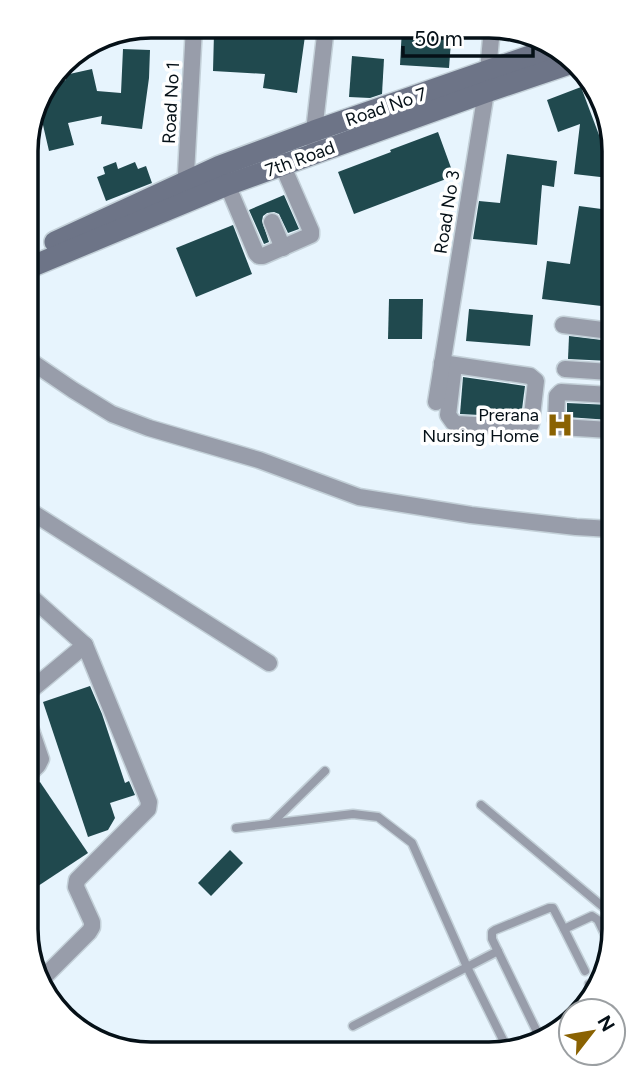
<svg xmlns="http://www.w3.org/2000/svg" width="641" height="1081" font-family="Figtree,sans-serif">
  <rect width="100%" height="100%" fill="#e7f4fd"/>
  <!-- building -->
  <g fill="#20494e">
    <path d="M402 28H452L449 68 400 65Z"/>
    <path d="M270 31 305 36 297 93 263 88 265 74 213 71 214 33 270 36Z"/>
    <path d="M123 49 150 50 149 78 142 129 101 124 102 116 68 123 74 145 49 151 40 112 55 83 66 80 65 75 92 69 97 91 121 93Z"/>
    <path d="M352 56 384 59 382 94 370 98 349 97Z"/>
    <path d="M581 87 599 135 608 136 609 178 574 174 580 124 558 132 547 100Z"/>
    <path d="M438 132 454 176 354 214 338 172 391 152 390 150Z"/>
    <path d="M507 154 557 161 554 187 542 185 537 245 473 239 479 201 500 203Z"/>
    <path d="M116 162 118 169 135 162 138 169 146 166 152 183 106 201 97 177 105 174 103 167Z"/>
    <path d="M284 195 299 229 288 233 279 214 274 212 267 213 263 216 262 221 269 242 264 244 249 210Z"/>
    <path d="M579 206 609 210 610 307 542 299 547 261 570 264Z"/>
    <path d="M233 225 252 274 196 297 176 248Z"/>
    <path d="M389 299H423L422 339H388Z"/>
    <path d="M469 309 533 315 530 346 466 341Z"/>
    <path d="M569 336 610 341V361L568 359Z"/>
    <path d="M463 377 525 386 521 417 460 414Z"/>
    <path d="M567 403 610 405V420L567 417Z"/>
    <path d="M90 686 102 714 125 783 129 781 135 795 110 803 115 818 108 830 88 837 43 702Z"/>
    <path d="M40 782 88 853 32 890V788Z"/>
    <path d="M230 850 243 863 211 896 198 883Z"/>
  </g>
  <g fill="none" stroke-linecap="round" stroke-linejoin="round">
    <!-- lane casing -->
    <g stroke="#c3d0d8" stroke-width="11">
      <g id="lane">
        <path d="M481 805 614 916"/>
        <path d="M272 823 325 771"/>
        <path d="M236 828 353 814 378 817 412 843 467 967 507 1048"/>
        <path d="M564 929 585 971"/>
        <path d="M589 984 593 994"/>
        <path d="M353 1026 498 951"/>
        <path d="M541 1040 492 939V932L495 930 549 908H553L564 929 592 916 598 920 611 947"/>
      </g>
    </g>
    <!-- street casing -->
    <g stroke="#c3d0d8" stroke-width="19">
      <g id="street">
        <path d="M313 140 326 27"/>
        <path d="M224 177 256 253 259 256H263L311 235V231L278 155"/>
        <path d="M185 192 194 27"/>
        <path d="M272 222 283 248"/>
        <path d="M563 325 610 331"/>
        <path d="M29 360 73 390 112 414 149 428 259 460 359 497 471 515 576 527 611 529"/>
        <path d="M442 363 530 376 536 381 531 424 526 428 457 424 453 422 448 415 454 365"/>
        <path d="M565 369 610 372"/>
        <path d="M610 395 561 392 557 396 556 420 560 427 610 430"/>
        <path d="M436 402 486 92 492 28"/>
        <path d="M30 511 269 663"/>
        <path d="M30 596 85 645 149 802 148 809 77 880 76 887 92 922V927L89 932 40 981"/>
        <path d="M31 690 85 645"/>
        <path d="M31 730 41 759 38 765 32 771"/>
      </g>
    </g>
    <!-- secondary casing -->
    <g stroke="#c3d0d8" stroke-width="24">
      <g id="secondary">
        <path d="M55 242 220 166 314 131 553 48"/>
        <path d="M28 268 227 185 486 92 575 62"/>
      </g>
    </g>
    <!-- lane -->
    <use href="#lane" stroke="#989daa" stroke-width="8"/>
    <!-- street -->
    <use href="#street" stroke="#989daa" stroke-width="16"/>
    <!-- secondary -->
    <use href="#secondary" stroke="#6d7487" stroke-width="21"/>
  </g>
  <!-- icons -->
  <defs>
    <g id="hospital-bare" transform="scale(2.1)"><path d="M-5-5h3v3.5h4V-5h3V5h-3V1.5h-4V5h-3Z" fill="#8a6202" stroke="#fff" stroke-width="2.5" paint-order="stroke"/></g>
  </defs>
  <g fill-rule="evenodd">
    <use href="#hospital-bare" x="560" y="425"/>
  </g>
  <g text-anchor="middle" stroke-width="7" stroke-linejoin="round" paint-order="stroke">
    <!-- street labels -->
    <g font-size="18" fill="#051017" stroke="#fff">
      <text transform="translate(171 103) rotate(-87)" y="6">Road No 1</text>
      <text transform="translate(386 107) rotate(-19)" y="6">Road No 7</text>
      <text transform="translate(300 159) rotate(-20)" y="6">7th Road</text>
      <text transform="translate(447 212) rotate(-81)" y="6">Road No 3</text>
    </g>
    <!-- poi labels -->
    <g font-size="18" fill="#051017" stroke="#fff" text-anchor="end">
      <text x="539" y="421">Prerana<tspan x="539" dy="21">Nursing Home</tspan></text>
    </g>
  </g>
  <!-- crop -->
  <path d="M0 0H641V1081H0ZM151 38H489A113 113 0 0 1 602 151V929A113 113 0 0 1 489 1042H151A113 113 0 0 1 38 929V151A113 113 0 0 1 151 38Z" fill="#fff" fill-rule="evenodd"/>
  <path fill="none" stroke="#051017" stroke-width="3.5" d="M151 38H489A113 113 0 0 1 602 151V929A113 113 0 0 1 489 1042H151A113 113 0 0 1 38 929V151A113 113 0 0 1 151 38Z"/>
  <!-- north arrow -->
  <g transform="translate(592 1032) rotate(59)"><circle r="33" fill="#ffffff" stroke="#9b9fa2" stroke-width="2"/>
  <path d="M0-5L12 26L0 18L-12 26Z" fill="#8a6202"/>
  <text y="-10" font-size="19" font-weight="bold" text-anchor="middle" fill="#051017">N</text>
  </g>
  <!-- scale -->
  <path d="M403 46v10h130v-10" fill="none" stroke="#051017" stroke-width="3.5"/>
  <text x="414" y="46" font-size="21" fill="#051017" stroke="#ffffff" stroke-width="5" paint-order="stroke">50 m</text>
</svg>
